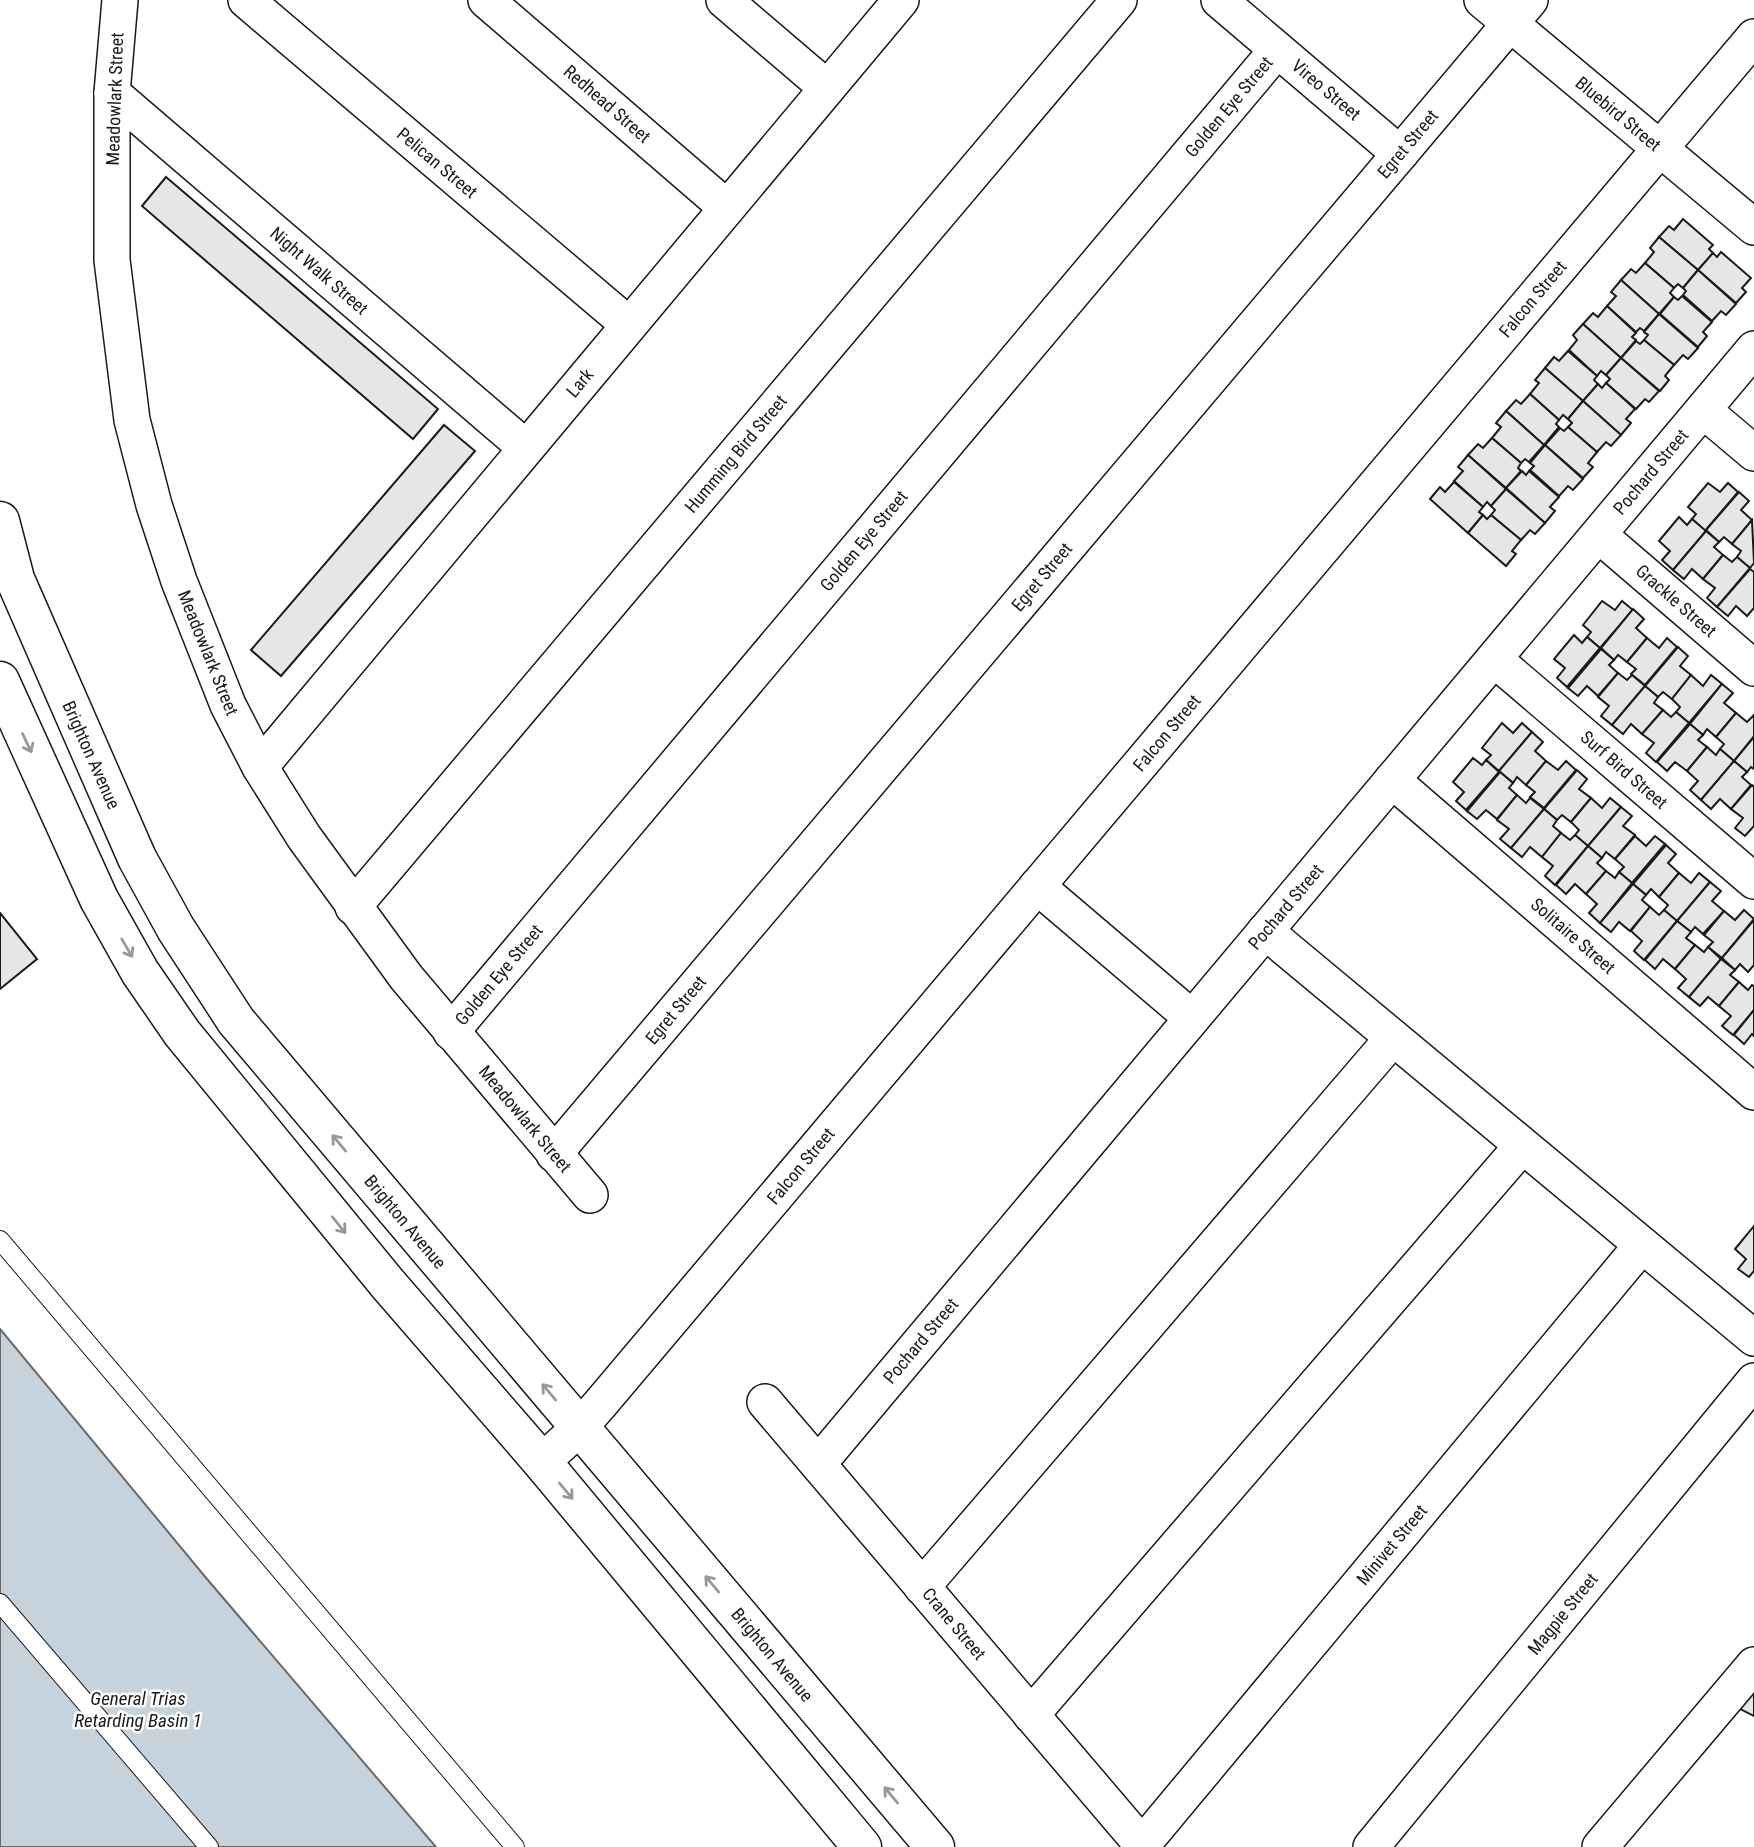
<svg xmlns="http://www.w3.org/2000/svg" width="1754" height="1847" font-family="'Roboto Condensed',sans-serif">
  <rect width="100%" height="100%" fill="#fff"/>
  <!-- water -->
  <path fill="#c6d2dc" stroke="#6a6a6a" stroke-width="2" d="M0 1329 207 1579 436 1847H0Z"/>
  <!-- building -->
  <g fill="#e6e6e6" stroke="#1a1a1a" stroke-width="2">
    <path d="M166 177 438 409 413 439 142 206Z"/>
    <path d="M1683 219 1713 245 1709 249 1713 253 1698 270 1659 237 1669 226 1674 230Z"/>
    <path d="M1659 237 1698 270 1683 288 1678 284 1674 288 1645 263 1654 252 1650 248Z"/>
    <path d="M1721 252 1751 278 1742 288 1746 292 1736 303 1698 270 1713 253 1717 257Z"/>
    <path d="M1645 263 1674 288 1670 293 1674 297 1659 314 1621 280 1631 269 1636 273Z"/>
    <path d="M1698 270 1736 304 1726 315 1721 311 1712 321 1683 295 1686 291 1683 288Z"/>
    <path d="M1621 280 1659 314 1644 331 1640 328 1636 332 1607 306 1616 296 1611 292Z"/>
    <path d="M1682 296 1712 322 1703 332 1707 336 1698 347 1660 314 1674 297 1678 300Z"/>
    <path d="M1607 306 1636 333 1632 337 1636 340 1621 358 1583 324 1593 313 1598 317Z"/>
    <path d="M1659 314 1698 348 1688 359 1683 355 1674 365 1644 340 1648 335 1644 332Z"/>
    <path d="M1583 324 1621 358 1606 375 1601 371 1597 376 1569 350 1577 340 1573 335Z"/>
    <path d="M1644 340 1674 365 1665 376 1669 380 1660 391 1621 358 1636 341 1640 344Z"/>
    <path d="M1568 351 1597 376 1594 380 1598 384 1583 401 1545 368 1554 357 1559 361Z"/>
    <path d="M1621 358 1659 391 1649 402 1645 399 1636 409 1606 383 1610 379 1606 375Z"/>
    <path d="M1545 368 1583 401 1568 419 1563 415 1559 420 1530 394 1539 383 1535 380Z"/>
    <path d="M1606 383 1635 409 1626 419 1631 423 1621 435 1583 401 1598 384 1602 388Z"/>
    <path d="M1530 394 1559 420 1556 424 1559 427 1544 445 1506 411 1516 400 1521 404Z"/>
    <path d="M1583 401 1621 435 1611 446 1606 442 1597 452 1568 427 1572 423 1568 419Z"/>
    <path d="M1506 411 1544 445 1529 462 1525 459 1521 463 1492 438 1501 427 1496 423Z"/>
    <path d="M444 425 475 451 281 676 251 650Z"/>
    <path d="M1568 427 1597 452 1588 463 1593 467 1583 478 1545 445 1560 428 1564 431Z"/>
    <path d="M1492 438 1521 463 1518 468 1521 471 1506 488 1468 455 1478 444 1483 448Z"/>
    <path d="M1545 445 1583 479 1573 490 1568 486 1559 496 1530 470 1534 466 1530 463Z"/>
    <path d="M1468 455 1506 489 1491 506 1487 502 1483 507 1454 481 1463 471 1458 467Z"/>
    <path d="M1522 471 1526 475 1529 471 1559 497 1550 507 1555 511 1545 523 1506 488Z"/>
    <path d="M1454 482 1483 507 1479 512 1483 515 1468 533 1430 499 1440 487 1445 492Z"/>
    <path d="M1708 483 1720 492 1728 483 1738 492 1705 531 1692 519 1696 514 1688 507Z"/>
    <path d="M1506 489 1545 523 1535 534 1530 530 1521 540 1491 515 1495 510 1491 506Z"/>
    <path d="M1739 492 1749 501 1741 510 1752 520 1732 544 1724 537 1719 542 1706 530Z"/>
    <path d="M1483 515 1487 519 1491 515 1521 540 1512 551 1516 554 1506 566 1468 533Z"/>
    <path d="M1679 517 1687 525 1692 519 1706 531 1673 570 1662 560 1670 551 1659 541Z"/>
    <path d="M1752 520 1754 563 1750 568 1737 557 1741 551 1732 544Z"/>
    <path d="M1706 531 1719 542 1714 547 1723 555 1703 579 1692 569 1684 579 1673 570Z"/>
    <path d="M1723 555 1732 562 1737 557 1750 568 1717 607 1707 598 1715 588 1703 579Z"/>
    <path d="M1750 569 1754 572V608L1747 616 1736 606 1728 616 1717 607Z"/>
    <path d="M1602 601 1615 610 1622 601 1633 610 1600 648 1587 637 1591 632 1583 625Z"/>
    <path d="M1633 609 1644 619 1636 628 1647 638 1627 662 1618 655 1614 660 1601 648Z"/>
    <path d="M1574 635 1582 643 1587 637 1600 648 1567 687 1557 678 1565 668 1554 659Z"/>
    <path d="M1647 638 1659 648 1667 638 1677 647 1645 685 1631 674 1636 669 1627 662Z"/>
    <path d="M1678 647 1688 656 1680 666 1691 675 1672 699 1663 692 1658 697 1645 686Z"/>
    <path d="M1601 649 1614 660 1609 665 1618 673 1598 696 1587 686 1578 696 1568 688Z"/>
    <path d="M1618 673 1627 680 1632 675 1645 686 1612 725 1601 716 1609 706 1598 697Z"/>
    <path d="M1691 675 1703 686 1711 675 1722 684 1689 723 1676 712 1680 707 1672 699Z"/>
    <path d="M1722 684 1733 693 1724 703 1736 713 1716 737 1707 729 1703 735 1690 724Z"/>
    <path d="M1645 686 1658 697 1654 703 1663 710 1642 734 1631 724 1623 734 1612 725Z"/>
    <path d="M1663 710 1671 717 1676 712 1689 723 1656 762 1646 753 1654 743 1642 734Z"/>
    <path d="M1736 713 1747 722 1754 715V736L1734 761 1720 749 1724 744 1716 737Z"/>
    <path d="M1502 723 1513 733 1522 723 1532 732 1499 771 1486 760 1491 755 1482 748Z"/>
    <path d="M1690 724 1703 735 1698 740 1707 747 1687 771 1675 762 1667 771 1657 762Z"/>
    <path d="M1532 732 1543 742 1535 751 1546 761 1526 785 1517 777 1513 783 1499 771Z"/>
    <path d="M1754 737V769L1751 767 1747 772 1734 761Z"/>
    <path d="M1707 747 1716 755 1720 749 1734 761 1701 800 1690 790 1698 781 1687 771Z"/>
    <path d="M1473 758 1482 765 1486 760 1499 772 1466 810 1456 801 1464 792 1453 782Z"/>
    <path d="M1546 761 1558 770 1566 761 1576 770 1544 808 1530 797 1535 792 1526 785Z"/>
    <path d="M1734 761 1747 772 1742 777 1751 785 1731 809 1720 799 1711 809 1701 800Z"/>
    <path d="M1577 770 1587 779 1579 789 1591 798 1571 822 1562 815 1557 820 1544 809Z"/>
    <path d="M1500 772 1513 783 1509 788 1517 795 1497 819 1486 810 1477 819 1467 811Z"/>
    <path d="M1752 785 1754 787V826L1745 836 1735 828 1743 818 1731 809Z"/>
    <path d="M1517 795 1526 803 1530 798 1544 809 1511 848 1500 839 1509 829 1497 820Z"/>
    <path d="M1591 798 1602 808 1610 798 1621 807 1588 846 1575 835 1579 830 1571 822Z"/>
    <path d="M1621 807 1632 816 1623 826 1635 835 1615 859 1606 852 1602 858 1588 846Z"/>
    <path d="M1544 809 1557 820 1553 826 1561 833 1542 857 1530 847 1522 857 1511 848Z"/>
    <path d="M1561 833 1570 840 1575 835 1588 846 1555 885 1545 876 1553 866 1542 857Z"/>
    <path d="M1635 836 1646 846 1655 836 1665 844 1632 883 1619 872 1624 867 1615 859Z"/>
    <path d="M1666 845 1676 854 1668 863 1679 873 1659 897 1651 889 1646 895 1633 884Z"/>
    <path d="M1588 846 1602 858 1597 863 1606 871 1586 894 1575 884 1566 894 1556 885Z"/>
    <path d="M1606 871 1615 878 1619 872 1632 883 1600 923 1589 913 1597 904 1586 894Z"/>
    <path d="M1679 873 1691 883 1699 873 1710 882 1677 921 1664 910 1668 905 1659 897Z"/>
    <path d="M1710 882 1721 891 1712 901 1724 911 1703 934 1695 927 1691 932 1677 921Z"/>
    <path d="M1633 884 1646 895 1642 900 1650 907 1630 931 1619 922 1611 932 1600 923Z"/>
    <path d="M1650 907 1659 915 1664 910 1677 921 1644 960 1634 951 1642 941 1631 931Z"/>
    <path d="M1744 910 1754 919 1722 958 1708 947 1713 942 1704 935 1724 911 1735 920Z"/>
    <path d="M0 913 37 959 0 989Z"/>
    <path d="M1754 920V965L1748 972 1740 964 1735 970 1722 958Z"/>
    <path d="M1677 921 1691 932 1686 938 1695 945 1675 969 1663 959 1655 969 1645 960Z"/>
    <path d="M1695 945 1704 952 1708 947 1721 959 1689 997 1678 988 1686 979 1675 969Z"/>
    <path d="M1721 959 1735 970 1730 975 1739 982 1719 1006 1708 997 1700 1006 1689 997Z"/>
    <path d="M1739 982 1748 990 1752 985 1754 986V1010L1733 1035 1722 1026 1731 1016 1719 1006Z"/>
    <path d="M1754 1010V1036L1752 1034 1744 1044 1734 1035Z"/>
    <path d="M1754 1226V1271L1749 1277 1738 1269 1746 1259 1735 1249Z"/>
    <path d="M1754 1687V1716L1738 1708Z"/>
  </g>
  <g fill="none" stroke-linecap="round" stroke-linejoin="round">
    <!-- lane casing -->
    <g stroke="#1a1a1a" stroke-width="20">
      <g id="lane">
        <path d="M0 1240 515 1847"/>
        <path d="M0 1603 209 1847"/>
      </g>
    </g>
    <!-- street casing -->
    <g stroke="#1a1a1a" stroke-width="38">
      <g id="street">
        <path d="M120 0 112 93V260L132 420 154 505 179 581 228 705 260 767 304 837 406 977 590 1195"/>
        <path d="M246 0 629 325"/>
        <path d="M486 0 727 208"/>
        <path d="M724 0 827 88"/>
        <path d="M1219 0 1400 154"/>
        <path d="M1482 0 1754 227"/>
        <path d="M112 93 526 448"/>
        <path d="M1703 410 1754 453"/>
        <path d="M1599 535 1754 668"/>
        <path d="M1494 659 1754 881"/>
        <path d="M260 767 901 0"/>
        <path d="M1392 780 1754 1092"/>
        <path d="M1037 886 1192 1018"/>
        <path d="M353 907 1119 0"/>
        <path d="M1265 931 1754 1338"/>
        <path d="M451 1032 1277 50"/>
        <path d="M554 1154 1530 0"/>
        <path d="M765 1402 1144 1847"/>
        <path d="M542 1462 579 1428 601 1403 1754 37"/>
        <path d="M818 1464 1754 349"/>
        <path d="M922 1587 1393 1038"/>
        <path d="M1031 1715 1522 1146"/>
        <path d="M1142 1845 1642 1245"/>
        <path d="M1371 1847 1754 1381"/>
        <path d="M1600 1847 1754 1665"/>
      </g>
    </g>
    <!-- secondary casing -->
    <g stroke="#1a1a1a" stroke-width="41">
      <g id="secondary">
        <path d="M0 521 15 579 137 858 176 929 236 1021 935 1847"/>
        <path d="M0 681 99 899 140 972 182 1033 387 1283 542 1462 862 1847"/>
      </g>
    </g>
    <!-- lane -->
    <use href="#lane" stroke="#fff" stroke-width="18"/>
    <!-- street -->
    <use href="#street" stroke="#fff" stroke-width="35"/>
    <!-- secondary -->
    <use href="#secondary" stroke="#fff" stroke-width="38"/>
  </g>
  <!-- one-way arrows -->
  <defs><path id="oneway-shaft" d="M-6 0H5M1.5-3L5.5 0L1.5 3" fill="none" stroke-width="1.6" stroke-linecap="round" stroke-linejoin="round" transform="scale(1.75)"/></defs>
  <g stroke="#989898">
    <use href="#oneway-shaft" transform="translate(27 743) rotate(65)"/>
    <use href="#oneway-shaft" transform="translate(127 948) rotate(60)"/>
    <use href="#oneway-shaft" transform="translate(339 1143) rotate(-130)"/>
    <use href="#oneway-shaft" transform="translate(339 1225) rotate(51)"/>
    <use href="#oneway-shaft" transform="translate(549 1392) rotate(-130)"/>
    <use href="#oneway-shaft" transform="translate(566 1491) rotate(50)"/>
    <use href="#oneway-shaft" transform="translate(712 1584) rotate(-130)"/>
    <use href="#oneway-shaft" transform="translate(891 1795) rotate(-130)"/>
  </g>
  <g text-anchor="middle" stroke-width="5" stroke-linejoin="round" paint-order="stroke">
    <!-- street labels -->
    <g font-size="18" fill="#1a1a1a" stroke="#fff">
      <text transform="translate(1326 90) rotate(40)" y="6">Vireo Street</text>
      <text transform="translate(115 99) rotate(-88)" y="6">Meadowlark Street</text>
      <text transform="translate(607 104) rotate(41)" y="6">Redhead Street</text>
      <text transform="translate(1229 107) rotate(-50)" y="6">Golden Eye Street</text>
      <text transform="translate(1618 114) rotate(40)" y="6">Bluebird Street</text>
      <text transform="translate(1408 144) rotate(-50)" y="6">Egret Street</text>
      <text transform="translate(437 163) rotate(40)" y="6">Pelican Street</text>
      <text transform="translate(319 271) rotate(41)" y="6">Night Walk Street</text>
      <text transform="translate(1533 299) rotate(-50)" y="6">Falcon Street</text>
      <text transform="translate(580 383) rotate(-50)" y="6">Lark</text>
      <text transform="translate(736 454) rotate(-50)" y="6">Humming Bird Street</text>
      <text transform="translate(1651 472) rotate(-50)" y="6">Pochard Street</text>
      <text transform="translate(864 541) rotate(-50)" y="6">Golden Eye Street</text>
      <text transform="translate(1042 577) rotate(-50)" y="6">Egret Street</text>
      <text transform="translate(1676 601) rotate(41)" y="6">Grackle Street</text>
      <text transform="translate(208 653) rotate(68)" y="6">Meadowlark Street</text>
      <text transform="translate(1167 733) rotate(-50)" y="6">Falcon Street</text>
      <text transform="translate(91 755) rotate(66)" y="6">Brighton Avenue</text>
      <text transform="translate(1624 770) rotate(41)" y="6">Surf Bird Street</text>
      <text transform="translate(1286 907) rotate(-50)" y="6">Pochard Street</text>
      <text transform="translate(1573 936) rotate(41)" y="6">Solitaire Street</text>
      <text transform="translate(499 975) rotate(-50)" y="6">Golden Eye Street</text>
      <text transform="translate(676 1010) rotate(-50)" y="6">Egret Street</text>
      <text transform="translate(525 1119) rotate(50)" y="6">Meadowlark Street</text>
      <text transform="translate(801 1166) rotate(-50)" y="6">Falcon Street</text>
      <text transform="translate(405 1222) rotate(50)" y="6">Brighton Avenue</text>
      <text transform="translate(921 1341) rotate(-50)" y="6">Pochard Street</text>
      <text transform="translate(1392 1545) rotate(-50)" y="6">Minivet Street</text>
      <text transform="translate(1563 1614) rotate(-51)" y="6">Magpie Street</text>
      <text transform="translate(954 1624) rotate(50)" y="6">Crane Street</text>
      <text transform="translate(772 1655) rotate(50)" y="6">Brighton Avenue</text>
    </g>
    <!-- water labels -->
    <g font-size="19" font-style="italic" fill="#1a1a1a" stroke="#fff">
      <text x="138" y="1705">General Trias<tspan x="138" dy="22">Retarding Basin 1</tspan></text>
    </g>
  </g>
</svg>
